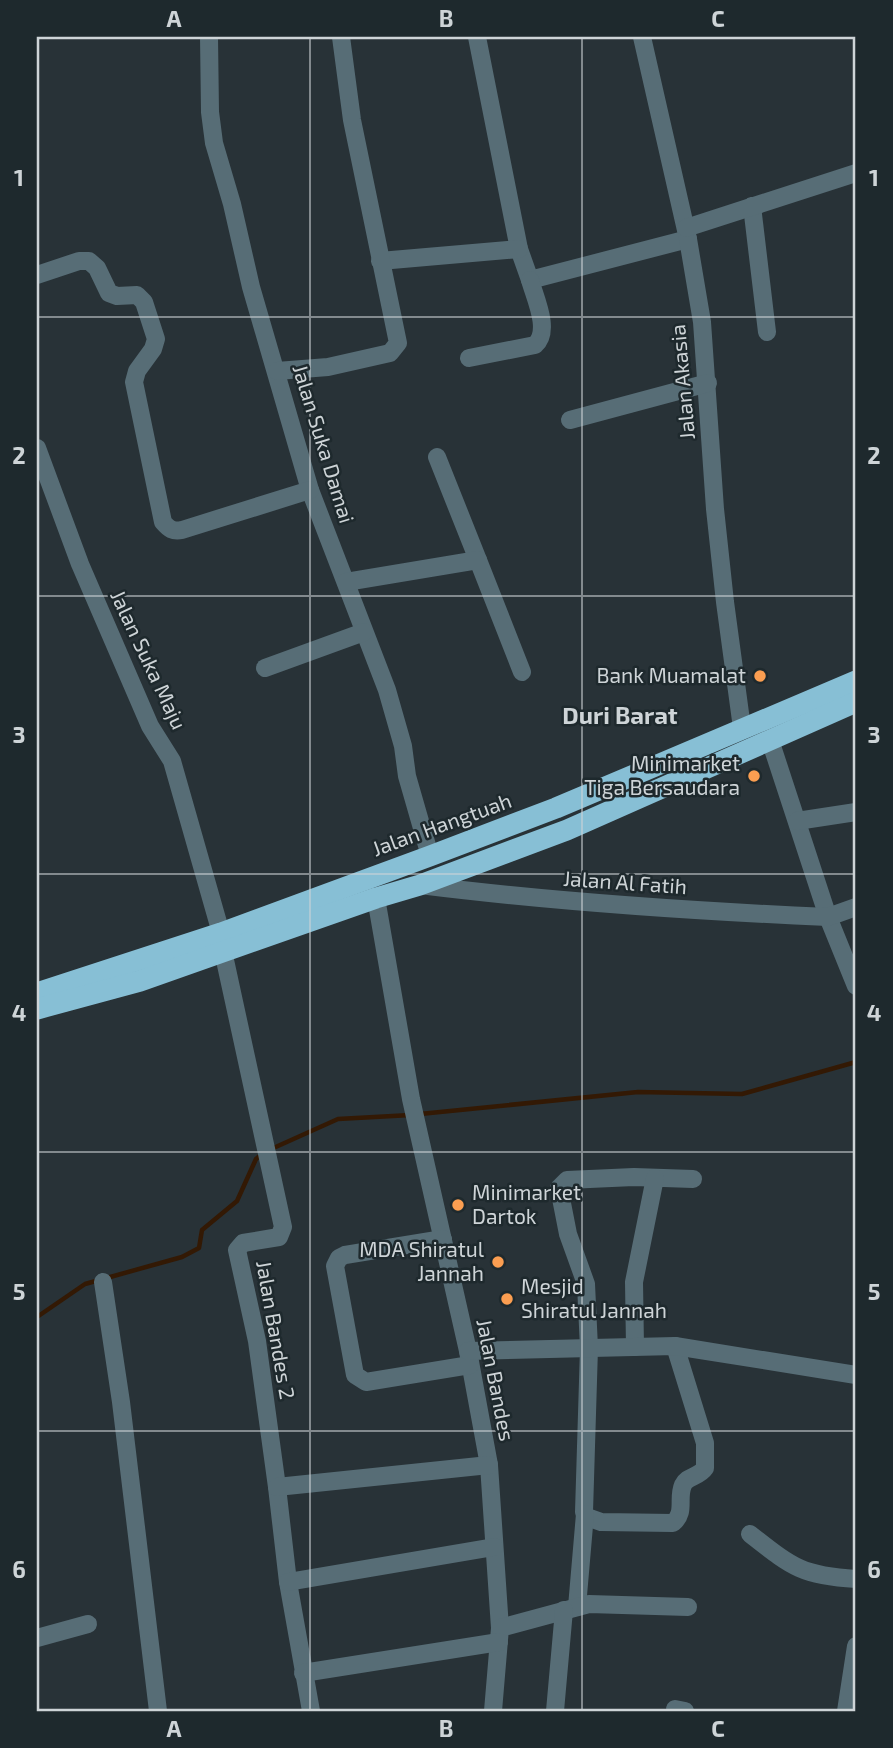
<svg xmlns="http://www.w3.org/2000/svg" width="893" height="1748" font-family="'Exo 2',sans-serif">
  <rect width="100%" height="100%" fill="#283237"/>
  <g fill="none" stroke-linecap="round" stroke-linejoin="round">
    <!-- stream -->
    <g stroke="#331904" stroke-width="4.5">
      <path d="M420 1114 638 1092 742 1094 856 1062"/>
      <path d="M269 1150 338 1119 411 1115"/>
      <path d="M37 1317 85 1284 182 1257 199 1248 202 1230 237 1201 256 1159 262 1154"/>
    </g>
    <!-- minor -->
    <g stroke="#576d76" stroke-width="18">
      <path d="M209 37 210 112 214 143 232 204 251 287 310 490 387 690 403 746 407 776 430 856"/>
      <path d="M477 37 519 249 530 280 688 239"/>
      <path d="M642 37 688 239 702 322 715 509 725 602 742 728"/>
      <path d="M752 206 767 332"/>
      <path d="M686 228 856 173"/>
      <path d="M380 261 519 249"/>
      <path d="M37 275 79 261H89L97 268 109 293 117 296 137 295 144 302 156 339 153 349 137 371 134 382 163 522C169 529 173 532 182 530L310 490"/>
      <path d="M469 358 535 345C551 331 535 298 530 280"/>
      <path d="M277 371 328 367 390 353 398 343 352 120 341 37"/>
      <path d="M570 420 708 383"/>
      <path d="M37 448 80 564 150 726 172 761 221 933"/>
      <path d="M437 457 478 560"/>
      <path d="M346 582 478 560 522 672"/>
      <path d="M265 668 364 632"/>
      <path d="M770 740 828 917 856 986"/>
      <path d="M797 821 856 812"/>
      <path d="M420 885C556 902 691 911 828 917L856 907"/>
      <path d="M376 898 411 1099 468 1351 489 1465 500 1628 493 1711"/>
      <path d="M223 951 283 1227 279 1237 243 1243 237 1250 257 1341 277 1487 288 1582 311 1711"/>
      <path d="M443 1239 345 1255 339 1258 335 1266 355 1375 366 1382 470 1365"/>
      <path d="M103 1282 121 1402 158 1711"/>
      <path d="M675 1346 705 1443V1468C699 1477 687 1476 683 1485 677 1499 686 1512 673 1523L601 1522 587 1517 584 1512 589 1348 586 1284 568 1234 559 1188 567 1180 634 1177 693 1179"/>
      <path d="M635 1347 634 1282 655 1178"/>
      <path d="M468 1351 675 1346 856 1375"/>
      <path d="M277 1487 489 1465"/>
      <path d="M750 1534C792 1567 802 1576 856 1579"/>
      <path d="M288 1582 494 1547"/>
      <path d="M577 1607 585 1514"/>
      <path d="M500 1628 589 1604 688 1607"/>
      <path d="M37 1638 88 1624"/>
      <path d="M303 1673 499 1642"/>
      <path d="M675 1709 685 1711"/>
      <path d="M555 1711 564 1610"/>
      <path d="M846 1711 856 1646"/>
    </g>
    <!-- highway -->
    <g stroke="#87bfd5" stroke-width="21">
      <path d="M37 993 221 933 430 856 556 808 856 681"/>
      <path d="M37 1009 140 981 376 898 420 885 567 830 856 702"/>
    </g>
  </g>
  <!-- grid -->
  <path fill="none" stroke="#ced4d7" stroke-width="2" stroke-opacity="0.55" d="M310 37V1711M582 37V1711M37 317H856M37 596H856M37 874H856M37 1152H856M37 1431H856"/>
  <!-- markers -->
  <g fill="#fb9e51" stroke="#1e292d" stroke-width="2.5">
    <circle cx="760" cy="676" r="7"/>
    <circle cx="754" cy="776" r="7"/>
    <circle cx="458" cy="1205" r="7"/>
    <circle cx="498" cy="1262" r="7"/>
    <circle cx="507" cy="1299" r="7"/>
  </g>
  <g text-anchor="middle" stroke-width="5" stroke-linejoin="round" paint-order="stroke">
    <!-- street labels -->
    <g font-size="21" fill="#ced4d7" stroke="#1e292d">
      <text transform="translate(683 382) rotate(-95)" y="7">Jalan Akasia</text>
      <text transform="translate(323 444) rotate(73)" y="7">Jalan Suka Damai</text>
      <text transform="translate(148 660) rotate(65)" y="7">Jalan Suka Maju</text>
      <text transform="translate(442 825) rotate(-20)" y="7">Jalan Hangtuah</text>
      <text transform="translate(625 883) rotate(4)" y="7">Jalan Al Fatih</text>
      <text transform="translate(275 1330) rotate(80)" y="7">Jalan Bandes 2</text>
      <text transform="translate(495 1380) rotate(79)" y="7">Jalan Bandes</text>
    </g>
    <!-- poi labels -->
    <g font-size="21" fill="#ced4d7" stroke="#1e292d" text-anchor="end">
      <text x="746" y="683">Bank Muamalat</text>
      <text x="740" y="771">Minimarket<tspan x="740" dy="24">Tiga Bersaudara</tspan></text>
      <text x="472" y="1200" text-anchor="start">Minimarket<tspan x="472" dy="24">Dartok</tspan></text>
      <text x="484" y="1257">MDA Shiratul<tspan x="484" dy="24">Jannah</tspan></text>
      <text x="521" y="1294" text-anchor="start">Mesjid<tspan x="521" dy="24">Shiratul Jannah</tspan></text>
    </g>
    <!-- quarter labels -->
    <g font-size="24" font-weight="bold" fill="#ced4d7" stroke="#1e292d">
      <text x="620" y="724">Duri Barat</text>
    </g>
  </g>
  <!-- border -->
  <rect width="893" height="1748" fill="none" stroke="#1e292d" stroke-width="77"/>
  <rect x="38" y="38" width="816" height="1672" fill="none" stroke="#ced4d7" stroke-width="2.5"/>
  <g font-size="23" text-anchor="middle" font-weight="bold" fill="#ced4d7">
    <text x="174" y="27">A</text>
    <text x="446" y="27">B</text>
    <text x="718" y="27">C</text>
    <text x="19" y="186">1</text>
    <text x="874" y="186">1</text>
    <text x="19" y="464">2</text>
    <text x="874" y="464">2</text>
    <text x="19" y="743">3</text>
    <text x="874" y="743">3</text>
    <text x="19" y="1021">4</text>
    <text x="874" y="1021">4</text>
    <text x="19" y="1300">5</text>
    <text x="874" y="1300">5</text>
    <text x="19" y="1578">6</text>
    <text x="874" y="1578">6</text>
    <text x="174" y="1737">A</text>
    <text x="446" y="1737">B</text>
    <text x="718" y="1737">C</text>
  </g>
</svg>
